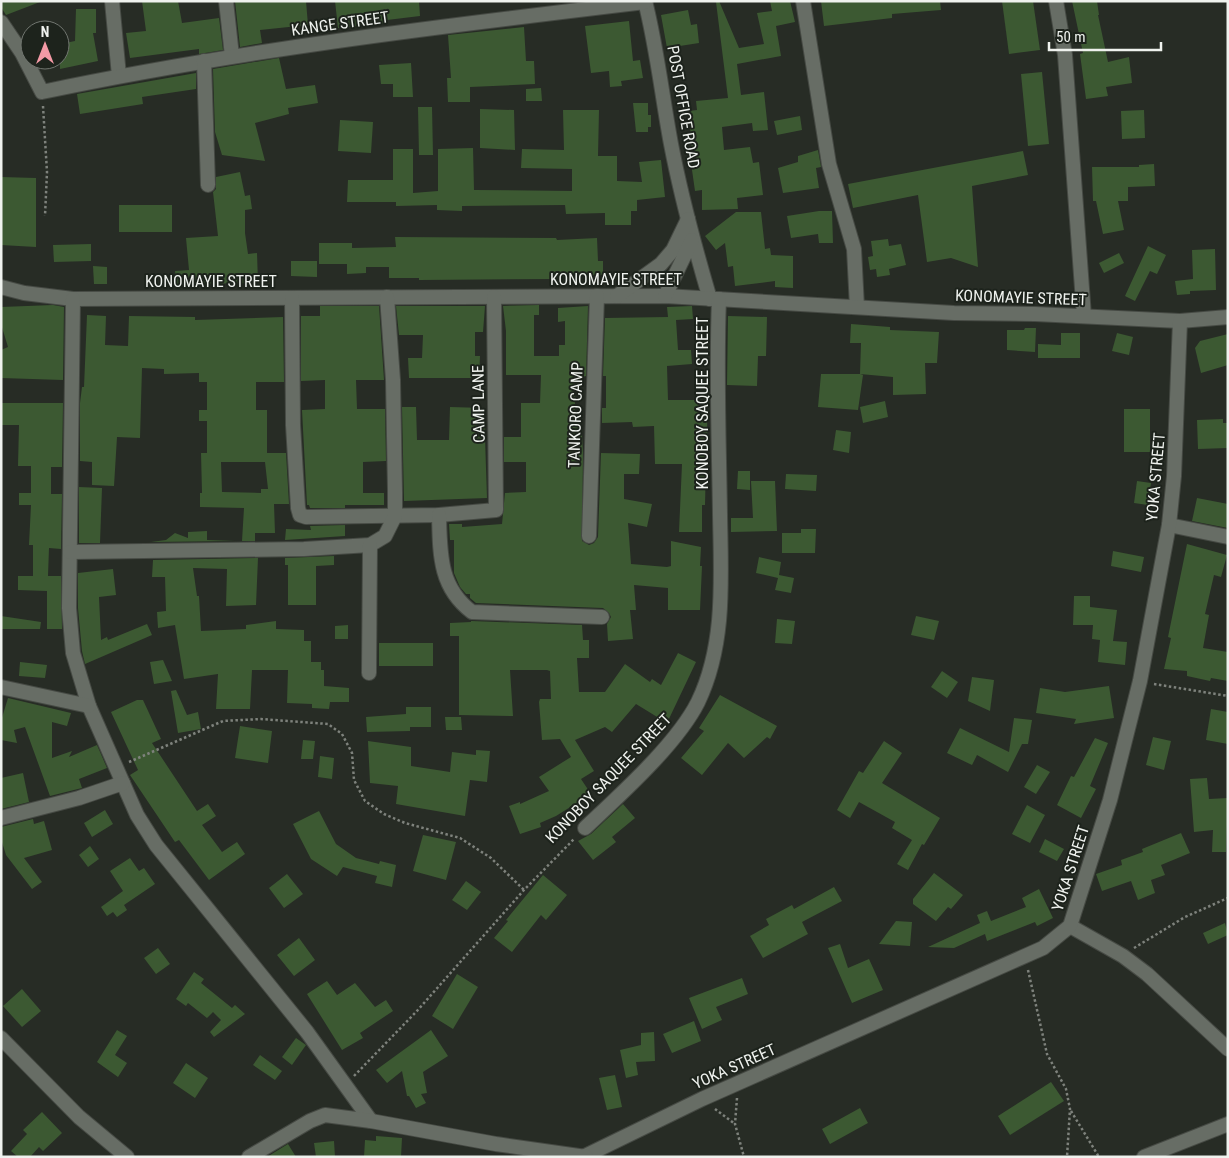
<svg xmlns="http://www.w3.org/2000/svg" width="1229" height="1158" font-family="'Roboto Condensed',sans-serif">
  <rect width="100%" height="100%" fill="#272c25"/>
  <!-- building -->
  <g fill="#3c5932" fill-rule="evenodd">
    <path d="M1 1H40V2L6 15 1 7Z"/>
    <path d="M142 1H178L182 23 219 18 223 50 199 54V49L130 58 126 33 146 31Z"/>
    <path d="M235 1H306L308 25 260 30 262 43 240 47Z"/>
    <path d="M335 1H419L420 16 387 20V23L338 28Z"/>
    <path d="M719 1 739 48 764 44 757 13 772 11 770 1H790L795 22 776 26 781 56 737 64 741 95 764 92 768 130 753 131 752 123 722 127 724 150 750 147 753 163 759 162 763 195 737 198 738 209 702 210V190L695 191 690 156 692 155 689 111 697 110 696 101 728 98 716 2Z"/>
    <path d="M821 1H940L941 10 892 14V18L824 26Z"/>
    <path d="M1002 1H1033L1040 50 1009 54Z"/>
    <path d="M1072 1H1097L1099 15H1098L1108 62 1129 57 1132 83 1106 87 1108 96 1086 99 1080 54 1083 53Z"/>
    <path d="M76 9H96V33H93L98 61 60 69V44L75 41Z"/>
    <path d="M688 10 691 25 697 24 699 43 667 48 661 15Z"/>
    <path d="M629 21 633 61 640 60 643 78 621 81 622 86 610 87 609 71 591 73 585 26Z"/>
    <path d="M524 27 526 61H534L535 84 470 87V102H448L447 78H451L448 35Z"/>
    <path d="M279 58 286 89 315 85 318 103 288 108 289 114 255 123 265 161 222 155 215 132 213 69Z"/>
    <path d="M411 63 413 97H393V84H381L379 65Z"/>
    <path d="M1042 72 1049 144 1028 146 1021 74Z"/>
    <path d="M196 73V89L142 97 143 104 80 114 77 94Z"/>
    <path d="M541 88 542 101H526V89Z"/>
    <path d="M633 103H648V115H651V127H648V132H636Z"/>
    <path d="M418 107H432L433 155H419Z"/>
    <path d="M480 109 514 110 515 150 480 148Z"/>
    <path d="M563 110H599L598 156H617V181L642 182 639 162 661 160 665 197 637 200V211H631V225H605V213L566 214 565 205 462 206V211L437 210V205L396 206V202H347L348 180H393V149H413V193L438 191V149L473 148 474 190 572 191V169L521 168 522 149 564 150Z"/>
    <path d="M1144 110 1145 138 1122 139 1121 111Z"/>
    <path d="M800 116 802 130 777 135 774 121Z"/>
    <path d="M340 120 373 122 371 153 338 151Z"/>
    <path d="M818 150 821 167 816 168 819 188 783 193 778 168 798 162V156Z"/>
    <path d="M1023 151 1028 175 972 186 978 267 951 258 927 262 918 195 853 208 848 184Z"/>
    <path d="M1154 164 1155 186 1128 187V201H1118L1124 230 1103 234 1096 201H1093L1092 167H1139V165Z"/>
    <path d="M240 172 245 196 250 195 252 209 245 210V233L248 254 257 253 258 283 176 284 175 271 189 270 186 238 218 236 213 192 216 189V177Z"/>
    <path d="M1 177 36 178V247L1 245Z"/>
    <rect x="119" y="205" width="53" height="27"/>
    <path d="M819 211H832L833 243H819L818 234 791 238 787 216Z"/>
    <path d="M736 212H761L765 249 770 248 771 255 793 256V288L775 287V281L735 286 733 266 728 267 725 243 716 250 705 236Z"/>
    <path d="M395 237 556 238 557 240 597 238 598 261H603V275L557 277V279L419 280V278H389V267H366V273L347 274V264H319V243H352V248L396 247Z"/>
    <path d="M888 239 889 246 901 244 906 265 889 269 890 275 877 277 876 269 870 270 868 257 873 256 871 241Z"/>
    <path d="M91 244V261L54 262 53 245Z"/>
    <path d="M1148 246 1166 255 1157 274 1150 271 1135 301 1125 296Z"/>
    <path d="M1215 249 1216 290 1190 291V294L1177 295 1175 281 1193 279 1192 250Z"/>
    <path d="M1119 253 1124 263 1104 273 1099 263Z"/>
    <path d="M291 261H317V277L291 276Z"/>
    <path d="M93 266 107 267V284H94Z"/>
    <path d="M53 305 64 307 63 380 1 378V350L8 347 1 324V307Z"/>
    <path d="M539 305V315H534V356H559V345H565V321L558 322V308L588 306 586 376 575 379V420H581L583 453 582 541 589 545 594 543 598 537 601 453 640 454 639 474H624V499L652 504 647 527 628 523 631 564 667 567 671 566V541L701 547 700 566H702L700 610H668V588L634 585 636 610H630L633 639 608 641 607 624 611 617 609 613 603 608 476 603 470 598V594H466L460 587 454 573V540H450L449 524H462V527L502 524 505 493 526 492V462H504V437H521V403H540L541 375H506V331L503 306Z"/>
    <path d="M320 306H379L384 380H356L357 409H385L386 461 363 462V493H384V505H345V508H310L309 505H307L302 410 325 409V380L301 381V316H320Z"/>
    <path d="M396 306H485L483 332H475V356H480L479 378H409L408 358H422L423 335H399Z"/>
    <path d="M692 306 693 319 676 320 678 350H691L692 364 667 366 668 400H703V417H707L708 463H706L705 505H702V532H679L682 464H655L654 426 633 427 632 422 602 423V408H606V376H603L605 318 668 317 667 307Z"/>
    <path d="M87 315 106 316 105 345 128 346 129 316 195 317V320L283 317 284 382H256V410H267V453H286L289 504H274L275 533H255V541H242L244 508 200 507V493H202L201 453H207V421H199V410H207V382H199V373L164 374V369L142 368 140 438 117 437 114 486 92 485V462L80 461V403L82 387H84ZM221 462H265L268 489H261V493L222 492Z"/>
    <path d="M728 316 767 317 766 356H758L757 386 727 385Z"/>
    <path d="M851 324 890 327V330L939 332 937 363H925L926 394 893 395V377L860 374 863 375 858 410 818 407 821 374H860L861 343H850Z"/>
    <path d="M1025 328H1036L1035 352 1007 350V330H1024Z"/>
    <path d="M1061 333H1080V358H1038V344L1061 345Z"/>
    <path d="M1117 333 1133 337 1129 355 1112 351Z"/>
    <path d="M1228 334V365L1201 373 1195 348 1200 341Z"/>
    <path d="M885 401 888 417 863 423 860 407Z"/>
    <path d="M1 403H63L62 467H51V494H62L61 549 49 548 48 576H61L62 629H47V591L18 590V576H33V545H29L31 505H19V493H31V466H18L19 425H1Z"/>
    <path d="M402 407H416L417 440H449L450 407 484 408 487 498 404 501Z"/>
    <rect x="1124" y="409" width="26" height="43"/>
    <path d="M1223 419V423H1228V448L1198 449 1197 420Z"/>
    <path d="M836 430 851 432 849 453 833 450Z"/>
    <path d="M738 471H750V490L737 489Z"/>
    <path d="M786 474 817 475 816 491 785 489Z"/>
    <path d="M751 481H775L777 531 731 532V518H753Z"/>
    <path d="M1137 481 1151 483 1148 505 1134 503Z"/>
    <path d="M79 487 102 488 100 543H79Z"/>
    <path d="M1197 498 1228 504V528L1192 521Z"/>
    <path d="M345 525V536L285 540 286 529 311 530 310 526Z"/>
    <path d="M801 529H816L815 553H782V533H801Z"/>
    <path d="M207 531V540L235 541 151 542 166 540 175 533 188 538V532Z"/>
    <path d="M1187 544 1227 555 1221 577 1214 575 1205 614 1209 615 1203 648 1228 652V681L1211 678 1210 681 1187 676V671L1164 669 1171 638 1168 637Z"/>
    <path d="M1113 551 1144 557 1141 572 1111 566Z"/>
    <path d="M334 556V565L316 566V605H288V565H285V558Z"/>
    <path d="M759 557 781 562 779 575 794 578 791 593 775 590 778 578 756 573Z"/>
    <path d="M258 558 256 605 226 606 227 569 193 568 197 596H199L201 631 246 629V625L276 621V629L304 630V641H311V662H321V670H324V686L349 688V702H330L329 709 312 708V704L287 703 288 670H252L250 709H216L218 674 184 679 175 625 158 628 157 612 166 611 165 577H152L153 560Z"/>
    <path d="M113 569 116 595 99 597 101 640 107 637 108 640 147 624 152 635 85 664 82 651 78 608V573Z"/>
    <path d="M1074 596H1090V607L1117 610 1113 641 1127 642 1125 665 1098 662 1100 640 1092 639 1093 625H1073Z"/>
    <path d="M1 616 41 622 40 629H1Z"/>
    <path d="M916 616 939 621 934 640 911 635Z"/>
    <path d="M777 619 795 621 792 644 775 643Z"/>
    <path d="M471 621 582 625 583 640H589V658H577L579 692H605L625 664 650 682 652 679 661 685 678 653 696 662 667 723 636 704 612 732 605 727 575 740 594 771 581 779 591 794 556 816 540 823 541 827 520 834 509 806 520 802V804L549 791 539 777 571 757 560 739 542 740 539 702 540 699H551L550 671 547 670H510L513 716 459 715V636H450V623L471 622Z"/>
    <path d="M348 625V639H335V626Z"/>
    <rect x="379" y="643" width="54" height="23"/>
    <path d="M163 660 172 681 154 684 150 662Z"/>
    <path d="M20 662 47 665 45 678 19 676Z"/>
    <path d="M942 671 958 682 947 698 931 687Z"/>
    <path d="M972 677 994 680 990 711 968 701Z"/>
    <path d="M1109 686 1114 718 1074 724 1076 719 1036 713 1040 688 1065 692Z"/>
    <path d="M176 690 187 715 198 712 201 729 178 733 171 691Z"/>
    <path d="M720 695 777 726 770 739 767 737 744 758 728 743 702 775 681 758 704 731 699 728Z"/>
    <path d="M8 698 71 713 67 726 52 722V758L72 751 69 757 97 745 107 768 79 779 82 788 50 796 25 727 14 730 17 743 1 740V721Z"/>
    <path d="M137 700H143L161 739 152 743 197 811 208 804 216 816 202 825 222 852 237 842 245 854 209 880 179 840 175 842 130 775 138 770 111 712Z"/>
    <path d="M406 707H431V727H410V731L367 732 366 717 406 714Z"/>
    <path d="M1211 709 1228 712V744L1206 740Z"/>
    <path d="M445 717H461L462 730H446Z"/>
    <path d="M1014 718 1032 720 1028 744H1022L1008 772 977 755 972 765 947 753 960 728 1009 752Z"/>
    <path d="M240 726 272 731 268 763 235 758Z"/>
    <path d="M1153 737 1171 741 1164 770 1146 765Z"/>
    <path d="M1095 738 1108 743 1090 786 1096 789 1081 818 1057 805 1071 776 1074 777Z"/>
    <path d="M303 740 315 741 313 759H301Z"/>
    <path d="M368 741 411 747V766L450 772 452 752 476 755V750L490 751 487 782 470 780 465 816 396 804 398 786 370 783Z"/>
    <path d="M884 741 902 753 882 783 940 818 924 845 922 844 908 870 897 864 912 840 892 828 895 822 859 802 850 818 837 810 859 771 863 773Z"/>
    <path d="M320 756 334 758 332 779 318 777Z"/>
    <path d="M1037 765 1050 772 1036 794 1024 787Z"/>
    <path d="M23 773 29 802 1 809V778Z"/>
    <path d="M1207 778 1209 799 1228 798 1226 852H1212L1213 830 1194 832 1190 779Z"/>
    <path d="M623 804 635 818 612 837 616 842 593 860 578 841 591 834Z"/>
    <path d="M1027 805 1045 815 1030 843 1012 834Z"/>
    <path d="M105 810 113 824 92 837 84 823Z"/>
    <path d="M319 811 336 844 356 858 379 864 380 861 396 865 392 887 375 883 377 876 343 867 337 876 311 859 293 824Z"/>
    <path d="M33 819 34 824 44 821 52 850 24 858 42 882 32 889 6 855 1 839V827Z"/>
    <path d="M1181 833 1190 853 1161 865 1165 875 1151 880 1155 893 1138 900 1131 881 1102 891 1096 874 1122 865 1121 860 1143 852 1142 849Z"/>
    <path d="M423 835 456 842 446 880 413 871Z"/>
    <path d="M1045 839 1064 849 1057 861 1039 852Z"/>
    <path d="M90 846 99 859 88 867 79 855Z"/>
    <path d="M130 858 139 871 144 868 155 884 124 905 127 910 117 917 113 912 107 916 101 907 123 891 110 871Z"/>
    <path d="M934 873 963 895 951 909 948 907 936 921 913 904V899Z"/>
    <path d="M287 874 303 894 284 908 269 888Z"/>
    <path d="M543 875 567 895 546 920 541 915 512 952 494 938 508 921 506 920Z"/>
    <path d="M466 881 481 892 467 910 452 900Z"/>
    <path d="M834 887 842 901 802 922 808 934 763 958 750 936 769 925 766 919 792 905 794 909Z"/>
    <path d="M1039 889 1053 918 1037 926 1035 922 987 941 985 934 954 948 928 947 980 923 977 915 987 911 991 921 1026 907 1022 898Z"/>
    <path d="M896 921 912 922 910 946 879 944Z"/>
    <path d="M1225 923 1228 935 1208 944 1203 933Z"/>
    <path d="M299 938 315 960 294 976 277 955Z"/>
    <path d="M840 944 848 968 869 959 883 990 852 1003 828 948Z"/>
    <path d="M158 948 170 964 156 974 144 958Z"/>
    <path d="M194 972 204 979 201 983 232 1008 235 1005 245 1014 214 1037 210 1032 221 1020 213 1012 207 1018 188 1003 186 1006 176 999Z"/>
    <path d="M457 974 478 987 453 1029 432 1016Z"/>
    <path d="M742 978 748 994 716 1007 722 1020 702 1029 689 998Z"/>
    <path d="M327 981 337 995 355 983 375 1007 386 1000 393 1011 360 1033 363 1038 342 1050 307 994Z"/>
    <path d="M22 989 41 1011 22 1027 3 1006Z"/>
    <path d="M694 1021 701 1041 672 1053 663 1034Z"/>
    <path d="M117 1030 127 1036 115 1055 127 1063 118 1077 97 1062Z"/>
    <path d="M431 1030 448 1056 423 1072 427 1093 421 1094 426 1103 416 1108 409 1096H407L402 1071 387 1083 376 1070Z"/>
    <path d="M654 1032 655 1061 636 1062 638 1075 626 1078 620 1050 641 1045V1033Z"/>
    <path d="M296 1038 306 1045 292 1065 282 1057Z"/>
    <path d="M260 1055 282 1071 275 1080 253 1065Z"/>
    <path d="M186 1063 208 1078 195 1098 173 1083Z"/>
    <path d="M615 1075 622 1107 607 1110 599 1078Z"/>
    <path d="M1051 1082 1064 1101 1010 1135 998 1116Z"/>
    <path d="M860 1108 868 1123 830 1144 822 1129Z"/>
    <path d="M42 1112 62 1133 43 1151 39 1147 30 1157H18L11 1151 27 1134 23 1130Z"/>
    <path d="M376 1136 402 1138 401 1157H364L365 1140 376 1141Z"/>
    <path d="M334 1141 335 1157H316L314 1143Z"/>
    <path d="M288 1144 296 1157H267Z"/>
  </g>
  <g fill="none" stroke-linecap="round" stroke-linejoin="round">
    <!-- minor casing -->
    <g stroke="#464a44" stroke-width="16">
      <g id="minor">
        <path d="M112 1 119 76"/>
        <path d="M226 1 232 56"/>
        <path d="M645 1C657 48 662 96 671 144 681 196 695 248 710 299"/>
        <path d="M803 1 829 164 854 249 857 307"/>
        <path d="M1056 1 1065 55 1084 316"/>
        <path d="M1 22 22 53 42 92C241 50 443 26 645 2"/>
        <path d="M204 61 208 185"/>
        <path d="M1 287 24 293 73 299 665 296 954 313 1035 314 1180 321 1228 317"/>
        <path d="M617 296 661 264 673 250 688 219"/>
        <path d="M665 296 692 240"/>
        <path d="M292 298 293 425 298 508 300 515 306 517 439 515 496 510 494 297"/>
        <path d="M73 299 69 608 73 653 89 706 137 815 156 845 307 1032 371 1121"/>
        <path d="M439 515C440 554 439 587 472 612L602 617"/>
        <path d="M1169 525 1228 537"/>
        <path d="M589 536 597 296"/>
        <path d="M70 552 304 549 370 545 385 536 395 516V492L393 380 387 297"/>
        <path d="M369 673 370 545"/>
        <path d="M1 687 89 706"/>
        <path d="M1 818 79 798 123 783"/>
        <path d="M585 828C620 795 677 744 698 702 726 644 721 577 720 515 719 443 716 371 719 299"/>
        <path d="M1070 926 1123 956 1147 974 1228 1049"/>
        <path d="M1 1038 79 1117 127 1157"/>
        <path d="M585 1156 702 1099 1043 948 1070 926 1110 800 1140 681 1169 525 1174 476 1180 321"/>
        <path d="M249 1157 310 1121 325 1115 371 1121 496 1144 586 1157"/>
        <path d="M1144 1157 1228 1124"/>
      </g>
    </g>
    <!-- path -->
    <g stroke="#7e827c" stroke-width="2.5" stroke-dasharray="2.5 2.5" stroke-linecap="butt">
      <path d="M43 106 47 172 45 216"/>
      <path d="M1154 684 1228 696"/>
      <path d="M129 762 223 721 261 719 328 724 342 734 352 753 354 780 365 801 384 814 405 823 460 838 491 858 524 890"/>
      <path d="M1134 948 1185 917 1228 898"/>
      <path d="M1028 970 1047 1054 1066 1089 1070 1109 1067 1157"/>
      <path d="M354 1076 416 1012 524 890 575 838"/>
      <path d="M737 1098 735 1124 744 1157"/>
      <path d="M715 1109 735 1124"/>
      <path d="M1071 1111 1099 1157"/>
    </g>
    <!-- minor -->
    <use href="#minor" stroke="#676d65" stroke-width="14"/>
  </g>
  <g text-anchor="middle" stroke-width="4" stroke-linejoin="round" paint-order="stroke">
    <!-- street labels -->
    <g font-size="16" fill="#eff2ee" stroke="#1d231c">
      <text transform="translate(340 23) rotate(-8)" y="6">KANGE STREET</text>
      <text transform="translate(684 107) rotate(80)" y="6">POST OFFICE ROAD</text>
      <text x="616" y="285">KONOMAYIE STREET</text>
      <text x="211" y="287">KONOMAYIE STREET</text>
      <text transform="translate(1021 297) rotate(2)" y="6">KONOMAYIE STREET</text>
      <text transform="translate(702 403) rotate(-90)" y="6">KONOBOY SAQUEE STREET</text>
      <text transform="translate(478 404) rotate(-91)" y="6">CAMP LANE</text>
      <text transform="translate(575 415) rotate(-88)" y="6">TANKORO CAMP</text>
      <text transform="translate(1155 477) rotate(-85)" y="6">YOKA STREET</text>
      <text transform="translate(608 778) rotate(-46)" y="6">KONOBOY SAQUEE STREET</text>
      <text transform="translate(1070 868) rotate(-72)" y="6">YOKA STREET</text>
      <text transform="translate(734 1066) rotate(-24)" y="6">YOKA STREET</text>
    </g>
  </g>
  <!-- border -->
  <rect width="1229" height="1158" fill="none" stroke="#eff2ee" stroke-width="5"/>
  <!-- north arrow -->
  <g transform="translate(45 45)"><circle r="24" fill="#1d231c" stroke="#717670"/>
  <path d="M0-4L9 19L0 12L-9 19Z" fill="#f49aa6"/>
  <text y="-8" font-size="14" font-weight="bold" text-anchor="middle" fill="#eff2ee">N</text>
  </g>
  <!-- scale -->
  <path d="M1049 42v8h112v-8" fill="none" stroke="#eff2ee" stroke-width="2.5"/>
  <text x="1056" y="42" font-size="15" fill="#eff2ee" stroke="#1d231c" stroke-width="4" paint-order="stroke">50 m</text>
</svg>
